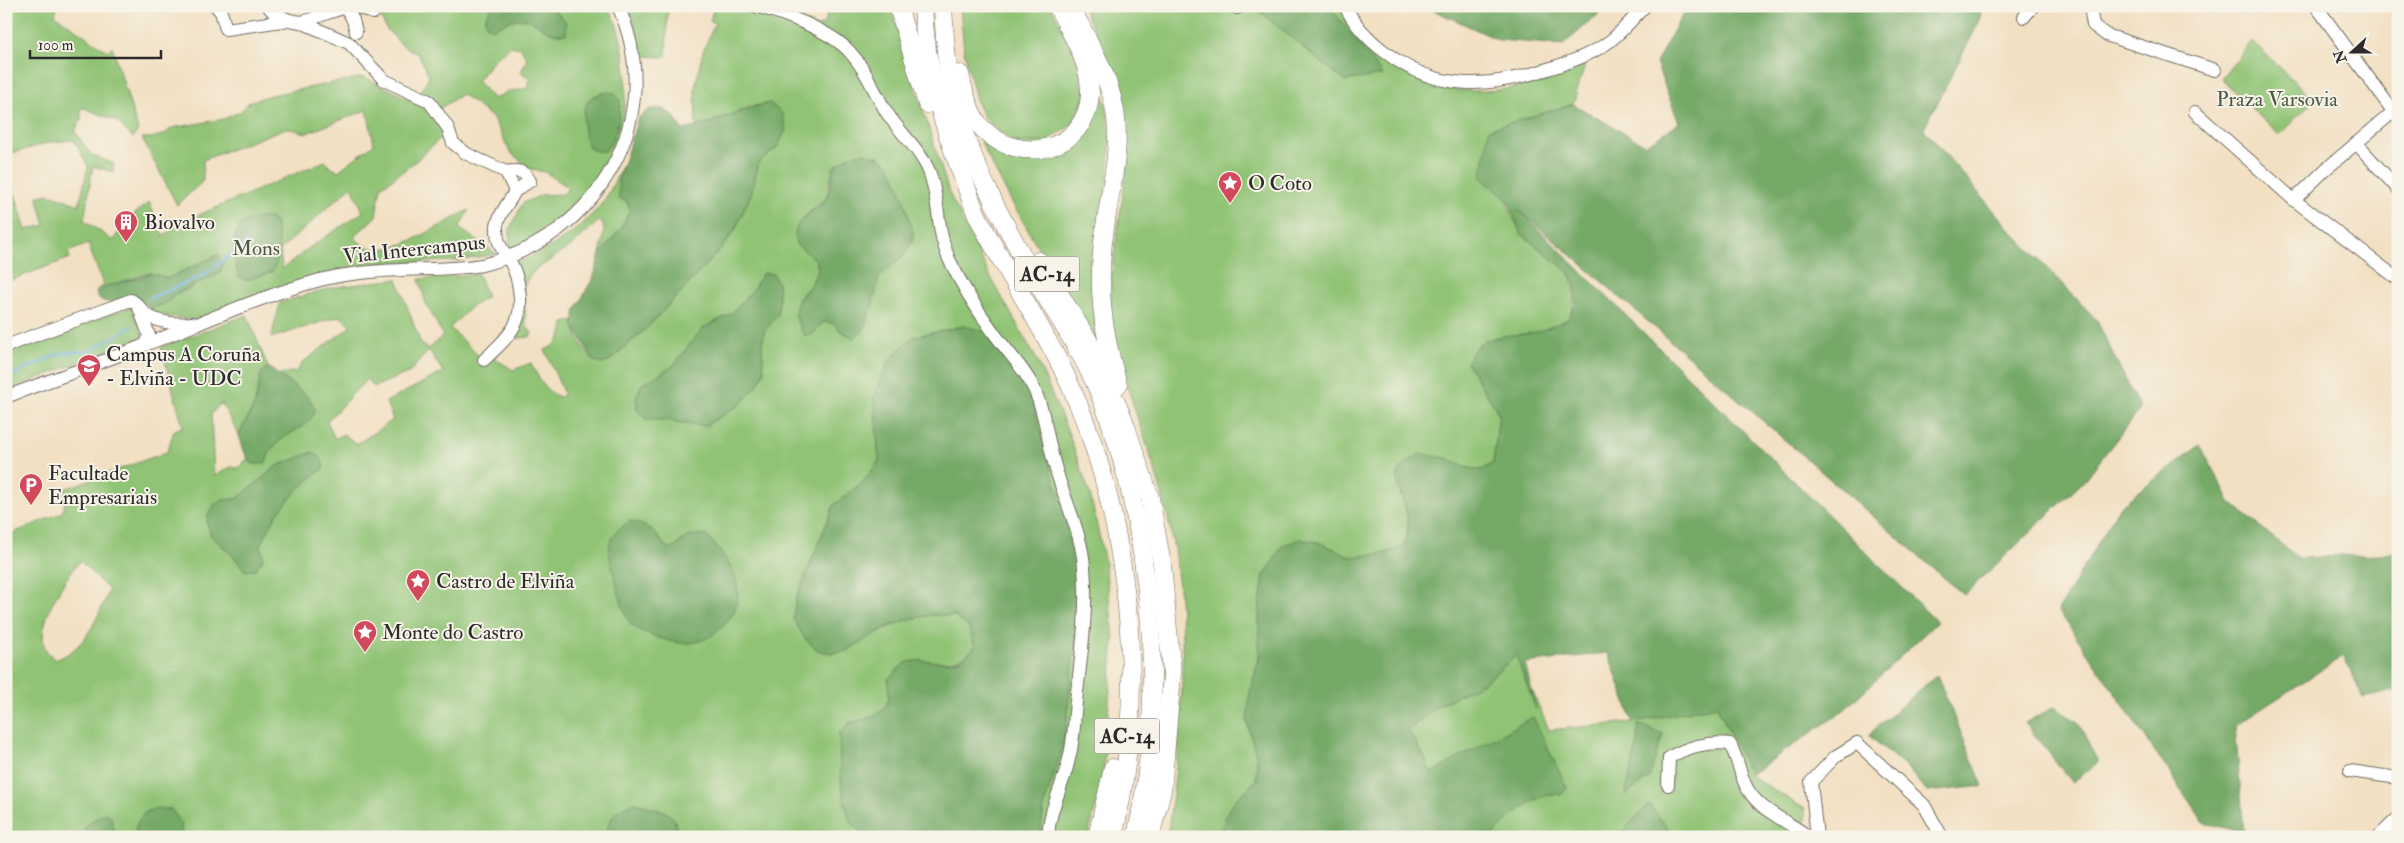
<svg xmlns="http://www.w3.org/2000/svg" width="2404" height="843" font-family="'IM FELL Double Pica',serif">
  <rect width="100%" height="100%" fill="#f7f3e8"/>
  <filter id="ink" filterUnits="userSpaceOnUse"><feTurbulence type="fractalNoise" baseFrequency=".02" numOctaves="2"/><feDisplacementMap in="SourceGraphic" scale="10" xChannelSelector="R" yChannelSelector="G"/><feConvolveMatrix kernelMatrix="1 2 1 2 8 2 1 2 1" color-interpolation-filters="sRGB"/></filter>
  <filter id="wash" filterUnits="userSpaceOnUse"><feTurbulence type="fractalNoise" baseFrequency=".0096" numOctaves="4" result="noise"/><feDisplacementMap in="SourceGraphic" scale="20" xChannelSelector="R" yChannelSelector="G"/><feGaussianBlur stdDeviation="1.12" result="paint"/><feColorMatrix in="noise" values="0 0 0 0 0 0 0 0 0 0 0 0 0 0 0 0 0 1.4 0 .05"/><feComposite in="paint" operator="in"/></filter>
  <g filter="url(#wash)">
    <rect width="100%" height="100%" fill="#f2e0c3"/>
    <!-- green -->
    <g fill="#90c374" stroke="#5e7750" fill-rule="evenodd">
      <path d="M6 6H57L55 15 107 51 112 46 138 130 133 138 117 121 81 107V120L75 131 90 154 114 164 113 172 93 166 84 220 113 241 126 221 149 202 163 236 185 221 325 161 330 167 338 171 374 144 367 110 307 133 286 128 203 160V181L177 205 142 138H152L165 134 172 128 224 119 241 111 249 102 271 95 364 77 415 102 429 76 419 55 402 45 387 30 377 10 366 6H608C631 46 632 116 610 157 596 183 577 206 555 225 542 236 524 244 509 251L510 228 523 203 542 195 564 194 568 187 545 172 530 169 510 152 493 118 462 94 439 109 445 134 410 166 381 187 376 216 354 237C358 241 364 247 370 248 398 255 444 222 469 210L459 228 497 254 456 261 385 263 344 269 195 320 151 314 148 305 152 308 165 304 177 293 190 289 218 255 168 278 150 273 104 287 88 244 68 252 70 258 6 282V164L26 230 45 225 37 196 50 194 79 205 88 166 74 140 51 142 6 155ZM511 46 521 48 527 59 521 72 529 78 527 88 507 92 494 99 477 81 496 57ZM352 186 363 212 309 248 282 269 280 250Z"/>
      <path d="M627 6H668L666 57 642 56 636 29Z"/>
      <path d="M714 6H770L817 27 826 22 827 6H890L950 195 990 276 1037 360 1068 432 1090 494 1104 558 1114 638 1103 777 1088 837H1040L1044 805 1064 744 1079 609 964 326 912 337 874 398 879 461 864 481 834 505 796 599 793 619 865 638 906 620 931 615 954 616 968 626 975 646C962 664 942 664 921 660L888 679C889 686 890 694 889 700 885 716 863 720 849 723L862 833 877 837H677L675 820 666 812 635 803 616 837H180L182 834 170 809C147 808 137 812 135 837H112L114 829 86 825 83 837H6V536L61 513 64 509 65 489 167 452 174 431 183 426 161 347 247 315 268 367 261 373 255 403 239 435 221 403 211 414 214 476 231 467 238 468 247 459 253 464 266 462C275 430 310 433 315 409L309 398 279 374 297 371 302 363 351 326 340 316 271 338 280 303 329 288 397 279 421 344 429 349 443 335 426 304 419 279 478 274 487 297 471 307 450 328 481 358 515 318 518 300 508 266C543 254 580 232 603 202 611 191 616 177 623 165L618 181 630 210 622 227 600 254 604 233 603 223 599 221 572 245 534 271 527 280 523 288 526 326 532 333 530 337 509 339 494 358 513 370 531 363C539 378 544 392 560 397L564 394 545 350C558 345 563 336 564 323L574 320C572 331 586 353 594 360 599 365 604 363 609 361L648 327 721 249 735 230 751 194 759 162 777 148 770 103 750 107 696 128 695 88 703 51 715 23 710 21ZM878 156C906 178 904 219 906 252L878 277 873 304 839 330 834 323 823 322 798 300 811 284 818 269 806 215 826 199 833 168ZM763 273 778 283 779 303 777 316 764 332 762 346 764 372 683 424 667 420H646L659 376 672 367 703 328 731 314 752 291ZM429 350 443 372 386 402 393 420 357 444 343 434 335 439 327 421 367 379 374 387 410 372ZM313 452 234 557 211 536 207 522 223 500 237 499 277 466ZM651 528 668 549 675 548 682 539 691 643 670 641 650 635ZM80 561 109 590C97 619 86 649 55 660 53 657 47 653 45 648 35 625 65 578 80 561Z"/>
      <path d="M960 6H1051L1077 58 1084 95 1072 125 1045 142H1012L986 120 978 106 970 76 964 51Z"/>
      <path d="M1082 6H1339C1346 16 1352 28 1361 37 1400 80 1447 97 1505 89 1527 86 1562 72 1585 65L1573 104 1489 129C1497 157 1502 189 1512 215 1529 259 1597 262 1568 319 1558 324 1547 329 1536 332 1510 338 1477 331 1467 363L1499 414 1493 463 1482 470 1464 467 1447 458 1400 494C1408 512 1411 529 1403 547L1386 553 1352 557 1318 542 1300 539 1264 576 1259 612V660L1256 665 1247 721 1257 759 1256 781C1234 801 1225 806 1221 837H1167C1183 729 1192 617 1166 510 1153 455 1129 402 1117 346 1115 336 1112 324 1111 313 1108 257 1126 203 1127 147 1129 99 1104 49 1082 6Z"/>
      <path d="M2252 41 2314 100 2279 135 2221 79Z"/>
      <path d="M1091 67C1099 84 1107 102 1109 121 1115 176 1094 234 1093 289 1092 311 1096 332 1100 354L1010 199 984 149 976 128 991 143 1072 141Z"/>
      <path d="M131 307 143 337 6 391V353Z"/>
      <path d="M1517 655 1549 730 1633 722 1717 706 1750 775 1805 809V837H1451L1408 730 1437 706 1485 682Z"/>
    </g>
    <!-- forest -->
    <g fill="#74a966" stroke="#506a48">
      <path d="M492 6H545L554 9 566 22V34C546 37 538 19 522 19 511 18 501 26 491 29L486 25 485 18Z"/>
      <path d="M1253 6H1329L1383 75 1344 81Z"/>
      <path d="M1424 6H1608L1563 45 1499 40Z"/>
      <path d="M1687 6H1981L1980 20 1924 129 2012 232 2096 319 2140 409 2084 481 1964 595 1518 209 1937 622 1843 711 1750 775 1717 706 1633 722 1608 653 1525 663 1536 709 1516 656 1485 682 1437 706 1408 731 1424 756 1431 773 1533 717 1567 788 1561 795C1539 788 1505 821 1492 837H1221C1225 806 1234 801 1256 781L1257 759 1247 721 1250 691 1259 660V612L1264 576 1283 545 1300 539 1318 542 1352 557 1386 553 1403 547C1409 534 1409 522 1406 509 1404 498 1395 487 1398 475 1401 465 1413 459 1420 454L1447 458 1464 467 1482 470 1493 463 1499 414 1467 363C1477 331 1509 338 1535 332 1547 329 1557 324 1568 319L1576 304V287L1568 271 1520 233 1509 201 1481 178 1489 129 1573 104 1645 145 1679 123 1656 63Z"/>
      <path d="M606 92 614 93 620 99C620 117 618 137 605 151 600 152 595 152 590 148 582 138 581 111 588 101 592 95 600 94 606 92Z"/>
      <path d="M770 103 782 113 786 130 777 148 759 162 751 194 735 230 721 249 648 327 609 361 602 364 594 361 573 325 576 309 594 276 600 254 622 227 630 210 627 201 619 199 618 181 638 118 650 109H663L674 116 682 130C712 125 740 109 770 103Z"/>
      <path d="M864 153C873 155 879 156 886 162 898 173 909 219 914 236L907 252 879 277 873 304 862 332 853 338 839 330 834 323 823 322 812 335H804C781 298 810 299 818 269L816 260 796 244C790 215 817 214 826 198 831 190 832 177 833 167L851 155Z"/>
      <path d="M258 218H269L275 222C280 239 281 257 272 272L245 281 238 276C235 261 229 236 242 224 246 221 253 220 258 218Z"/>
      <path d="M218 255 223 262 221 273 177 293 165 304 152 308 134 297C121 300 101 309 96 292L99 288 142 277 150 273 168 278Z"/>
      <path d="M763 273 773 274 778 283 779 303 777 316 764 332 762 346 764 372 758 385 740 405 705 426 667 420H646L637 410 636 397 642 384 672 367 703 328 731 314 752 291Z"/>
      <path d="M964 326 988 332 1031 394 1050 467 1074 537 1079 609 1064 744 1044 805 1040 837H877C873 836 866 835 862 833 838 819 840 758 839 733L849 723 864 720 882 711 889 700 888 679C893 675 900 666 906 663 931 654 956 675 975 646L968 626 954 616 931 615 906 620 883 629 847 651 830 653 817 650 806 640 793 619 796 599 834 505 864 481 879 461 874 398 888 362 912 337Z"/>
      <path d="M268 367 309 398 315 409C310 433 275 430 266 462 247 471 244 450 239 435L255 403 261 373Z"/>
      <path d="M2200 445 2230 502 2298 558 2398 553V690L2363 698 2343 656 2235 726 2244 832 2204 823 2058 610 2120 506Z"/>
      <path d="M313 452 321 458 324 468 298 489 277 514 261 544 263 559 255 570 245 571 230 552 211 536 207 522 208 514 214 505 223 500 237 499 277 466Z"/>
      <path d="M631 521C652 526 654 534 668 549L675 548C684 537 691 534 706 535 720 550 738 571 738 593 739 617 713 642 689 643 678 644 667 640 656 637 649 634 637 630 632 625 623 615 617 585 613 571 606 545 607 535 631 521Z"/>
      <path d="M1937 675 1983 786 1927 792 1907 768 1868 735Z"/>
      <path d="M2054 707 2078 722 2098 762 2073 783 2025 723Z"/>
      <path d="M1638 724 1663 734 1649 778 1625 795 1638 741Z"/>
      <path d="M635 803 666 812 675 820 677 837H605C609 818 616 807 635 803Z"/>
      <path d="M1649 804 1668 829 1669 837H1613L1624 830Z"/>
      <path d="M156 808 171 809 182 824 180 837H135C136 820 140 814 156 808Z"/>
      <path d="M106 813 111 817 114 829 112 837H83C87 823 93 818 106 813Z"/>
    </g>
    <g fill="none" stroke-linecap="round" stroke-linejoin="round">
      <!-- stream -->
      <g stroke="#6eaee2" stroke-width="2.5">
        <path d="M150 298 204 275 248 242"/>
        <path d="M6 378 61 353 90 351 132 326"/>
      </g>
    </g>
  </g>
  <g filter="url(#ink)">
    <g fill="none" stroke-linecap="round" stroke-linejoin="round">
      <!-- minor casing -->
      <g stroke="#716a60" stroke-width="14">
        <g id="minor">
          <path d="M216 6 221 12 226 29 289 20 301 22 349 43 384 80 429 101 448 128 453 143 467 154 506 172 515 191C510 202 499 213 497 225 496 242 502 250 511 263 515 271 518 280 519 289 525 324 507 338 484 360"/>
          <path d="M268 6 273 12 289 20"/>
          <path d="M356 6 373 13"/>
          <path d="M755 6C783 13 829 30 849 51 866 69 874 92 887 113 900 133 919 148 929 171 940 199 936 230 949 259 962 286 977 310 994 333 1006 350 1021 365 1031 383 1045 409 1047 439 1055 466 1064 500 1082 533 1084 567 1088 612 1081 657 1076 701 1074 722 1074 743 1068 763 1062 788 1049 810 1048 837"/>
          <path d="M1237 6V8"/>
          <path d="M1345 6C1354 24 1369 40 1385 52 1438 93 1490 88 1551 68 1571 62 1593 54 1610 41 1623 31 1633 18 1645 6"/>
          <path d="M2090 6 2093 25 2106 35 2215 70"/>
          <path d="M2316 6 2398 118"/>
          <path d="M346 7 353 20 356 32"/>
          <path d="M2024 17 2033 6"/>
          <path d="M301 22C319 17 334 9 352 6"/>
          <path d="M2195 112 2294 200 2398 279"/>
          <path d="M2356 143 2398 189"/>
          <path d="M506 172C517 170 524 170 530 181L515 191"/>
          <path d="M2294 200 2326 169 2393 112"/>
          <path d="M139 308 149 335 146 345"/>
          <path d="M6 346 131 300C138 303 140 309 146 314 159 324 177 324 193 323"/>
          <path d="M6 397C53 379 101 363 147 344 204 322 261 296 320 280 356 271 395 270 432 269 449 268 466 268 482 265 597 238 669 118 618 6"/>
          <path d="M2350 771 2398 778"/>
          <path d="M1668 785 1669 758C1685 747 1710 741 1730 744 1737 757 1739 770 1745 784 1757 811 1787 820 1809 837"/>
          <path d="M1817 837 1811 782 1836 756 1857 743 1924 805 1942 837"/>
          <path d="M2378 837 2398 818"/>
        </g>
      </g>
      <!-- highway casing -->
      <g stroke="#716a60" stroke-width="19">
        <g id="highway">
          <path d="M898 6 927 104"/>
          <path d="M923 6C925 67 942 124 964 180 969 194 973 208 980 221 1006 271 1038 319 1063 370 1129 507 1149 689 1113 837"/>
          <path d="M943 6C945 42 947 80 958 115 978 178 1010 235 1043 292 1063 325 1084 357 1099 392 1152 525 1167 697 1136 837"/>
          <path d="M1070 6C1088 40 1112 80 1116 118 1120 156 1110 190 1105 227 1096 285 1102 329 1118 385"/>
          <path d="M960 74C964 93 970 117 984 130 1021 166 1086 151 1090 95 1091 63 1071 33 1057 6"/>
          <path d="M1039 261 1088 340 1123 418 1150 498 1162 564 1172 674 1162 791 1150 837"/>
          <path d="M1097 837 1113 768"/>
        </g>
      </g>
      <!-- minor -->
      <use href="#minor" stroke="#fff" stroke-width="12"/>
      <!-- highway -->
      <use href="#highway" stroke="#fff" stroke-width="18"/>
    </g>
  </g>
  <!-- icons -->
  <defs>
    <g id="sight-pin" transform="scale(1.25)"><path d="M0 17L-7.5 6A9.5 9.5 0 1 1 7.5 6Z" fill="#d1495b" stroke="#f7f3e8"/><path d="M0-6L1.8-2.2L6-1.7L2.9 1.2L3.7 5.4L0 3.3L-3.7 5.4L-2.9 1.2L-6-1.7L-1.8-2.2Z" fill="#fff"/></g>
    <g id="building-pin" transform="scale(1.25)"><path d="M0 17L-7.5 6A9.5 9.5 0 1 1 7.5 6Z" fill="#d1495b" stroke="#f7f3e8"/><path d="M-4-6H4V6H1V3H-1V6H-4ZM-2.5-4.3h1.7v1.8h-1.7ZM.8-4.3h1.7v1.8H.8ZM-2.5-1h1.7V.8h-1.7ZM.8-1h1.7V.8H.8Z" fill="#fff"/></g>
    <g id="university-pin" transform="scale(1.25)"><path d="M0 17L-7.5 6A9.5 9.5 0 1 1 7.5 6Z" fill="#d1495b" stroke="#f7f3e8"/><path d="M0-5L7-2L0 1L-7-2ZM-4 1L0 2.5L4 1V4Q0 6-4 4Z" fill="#fff"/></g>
    <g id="parking-pin" transform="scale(1.25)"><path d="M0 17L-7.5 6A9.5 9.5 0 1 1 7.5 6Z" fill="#d1495b" stroke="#f7f3e8"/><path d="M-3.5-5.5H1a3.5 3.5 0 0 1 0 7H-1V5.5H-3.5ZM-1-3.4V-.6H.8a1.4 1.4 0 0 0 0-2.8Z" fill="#fff"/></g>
  </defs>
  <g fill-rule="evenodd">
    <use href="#sight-pin" x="1230" y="183"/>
    <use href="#building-pin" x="126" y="222"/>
    <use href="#university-pin" x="89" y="366"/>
    <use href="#parking-pin" x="31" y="485"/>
    <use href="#sight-pin" x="418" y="581"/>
    <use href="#sight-pin" x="365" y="632"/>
  </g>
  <g text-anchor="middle" stroke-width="4" stroke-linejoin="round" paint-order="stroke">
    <!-- shield labels -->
    <g fill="#f7f3e8" stroke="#686764" stroke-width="1">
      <rect x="1014.5" y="256.5" width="65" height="35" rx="4"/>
      <rect x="1094.5" y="718.5" width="65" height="35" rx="4"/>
    </g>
    <g font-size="20" font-weight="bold" fill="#2b2b2b">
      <text x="1047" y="281">AC-14</text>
      <text x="1127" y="743">AC-14</text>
    </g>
    <!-- park labels -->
    <g font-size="21" fill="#495941" stroke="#f7f3e8">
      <text x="2277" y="106">Praza Varsovia</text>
      <text x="256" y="255">Mons</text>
    </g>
    <!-- poi labels -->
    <g font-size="21" fill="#2b2b2b" stroke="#f7f3e8" text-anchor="start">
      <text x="1248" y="190">O Coto</text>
      <text x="144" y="229">Biovalvo</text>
      <text x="106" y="361">Campus A Coruña<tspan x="106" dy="24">- Elviña - UDC</tspan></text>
      <text x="48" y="480">Facultade<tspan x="48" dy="24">Empresariais</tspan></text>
      <text x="436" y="588">Castro de Elviña</text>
      <text x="382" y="639">Monte do Castro</text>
    </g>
    <!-- street labels -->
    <g font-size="21" fill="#2b2b2b" stroke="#f7f3e8">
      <text transform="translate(414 249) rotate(-6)" y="7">Vial Intercampus</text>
    </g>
  </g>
  <!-- margin -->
  <rect width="2404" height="843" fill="none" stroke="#f7f3e8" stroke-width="25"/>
  <!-- north arrow -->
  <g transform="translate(2352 52) rotate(249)" stroke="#f7f3e8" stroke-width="4" paint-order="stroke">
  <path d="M0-4L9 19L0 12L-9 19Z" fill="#2b2b2b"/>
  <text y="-8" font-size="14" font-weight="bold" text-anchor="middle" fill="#2b2b2b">N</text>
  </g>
  <!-- scale -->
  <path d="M30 50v8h131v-8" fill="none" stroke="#2b2b2b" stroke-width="2.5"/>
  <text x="38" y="50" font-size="15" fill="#2b2b2b" stroke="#f7f3e8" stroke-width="4" paint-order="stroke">100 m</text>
</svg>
